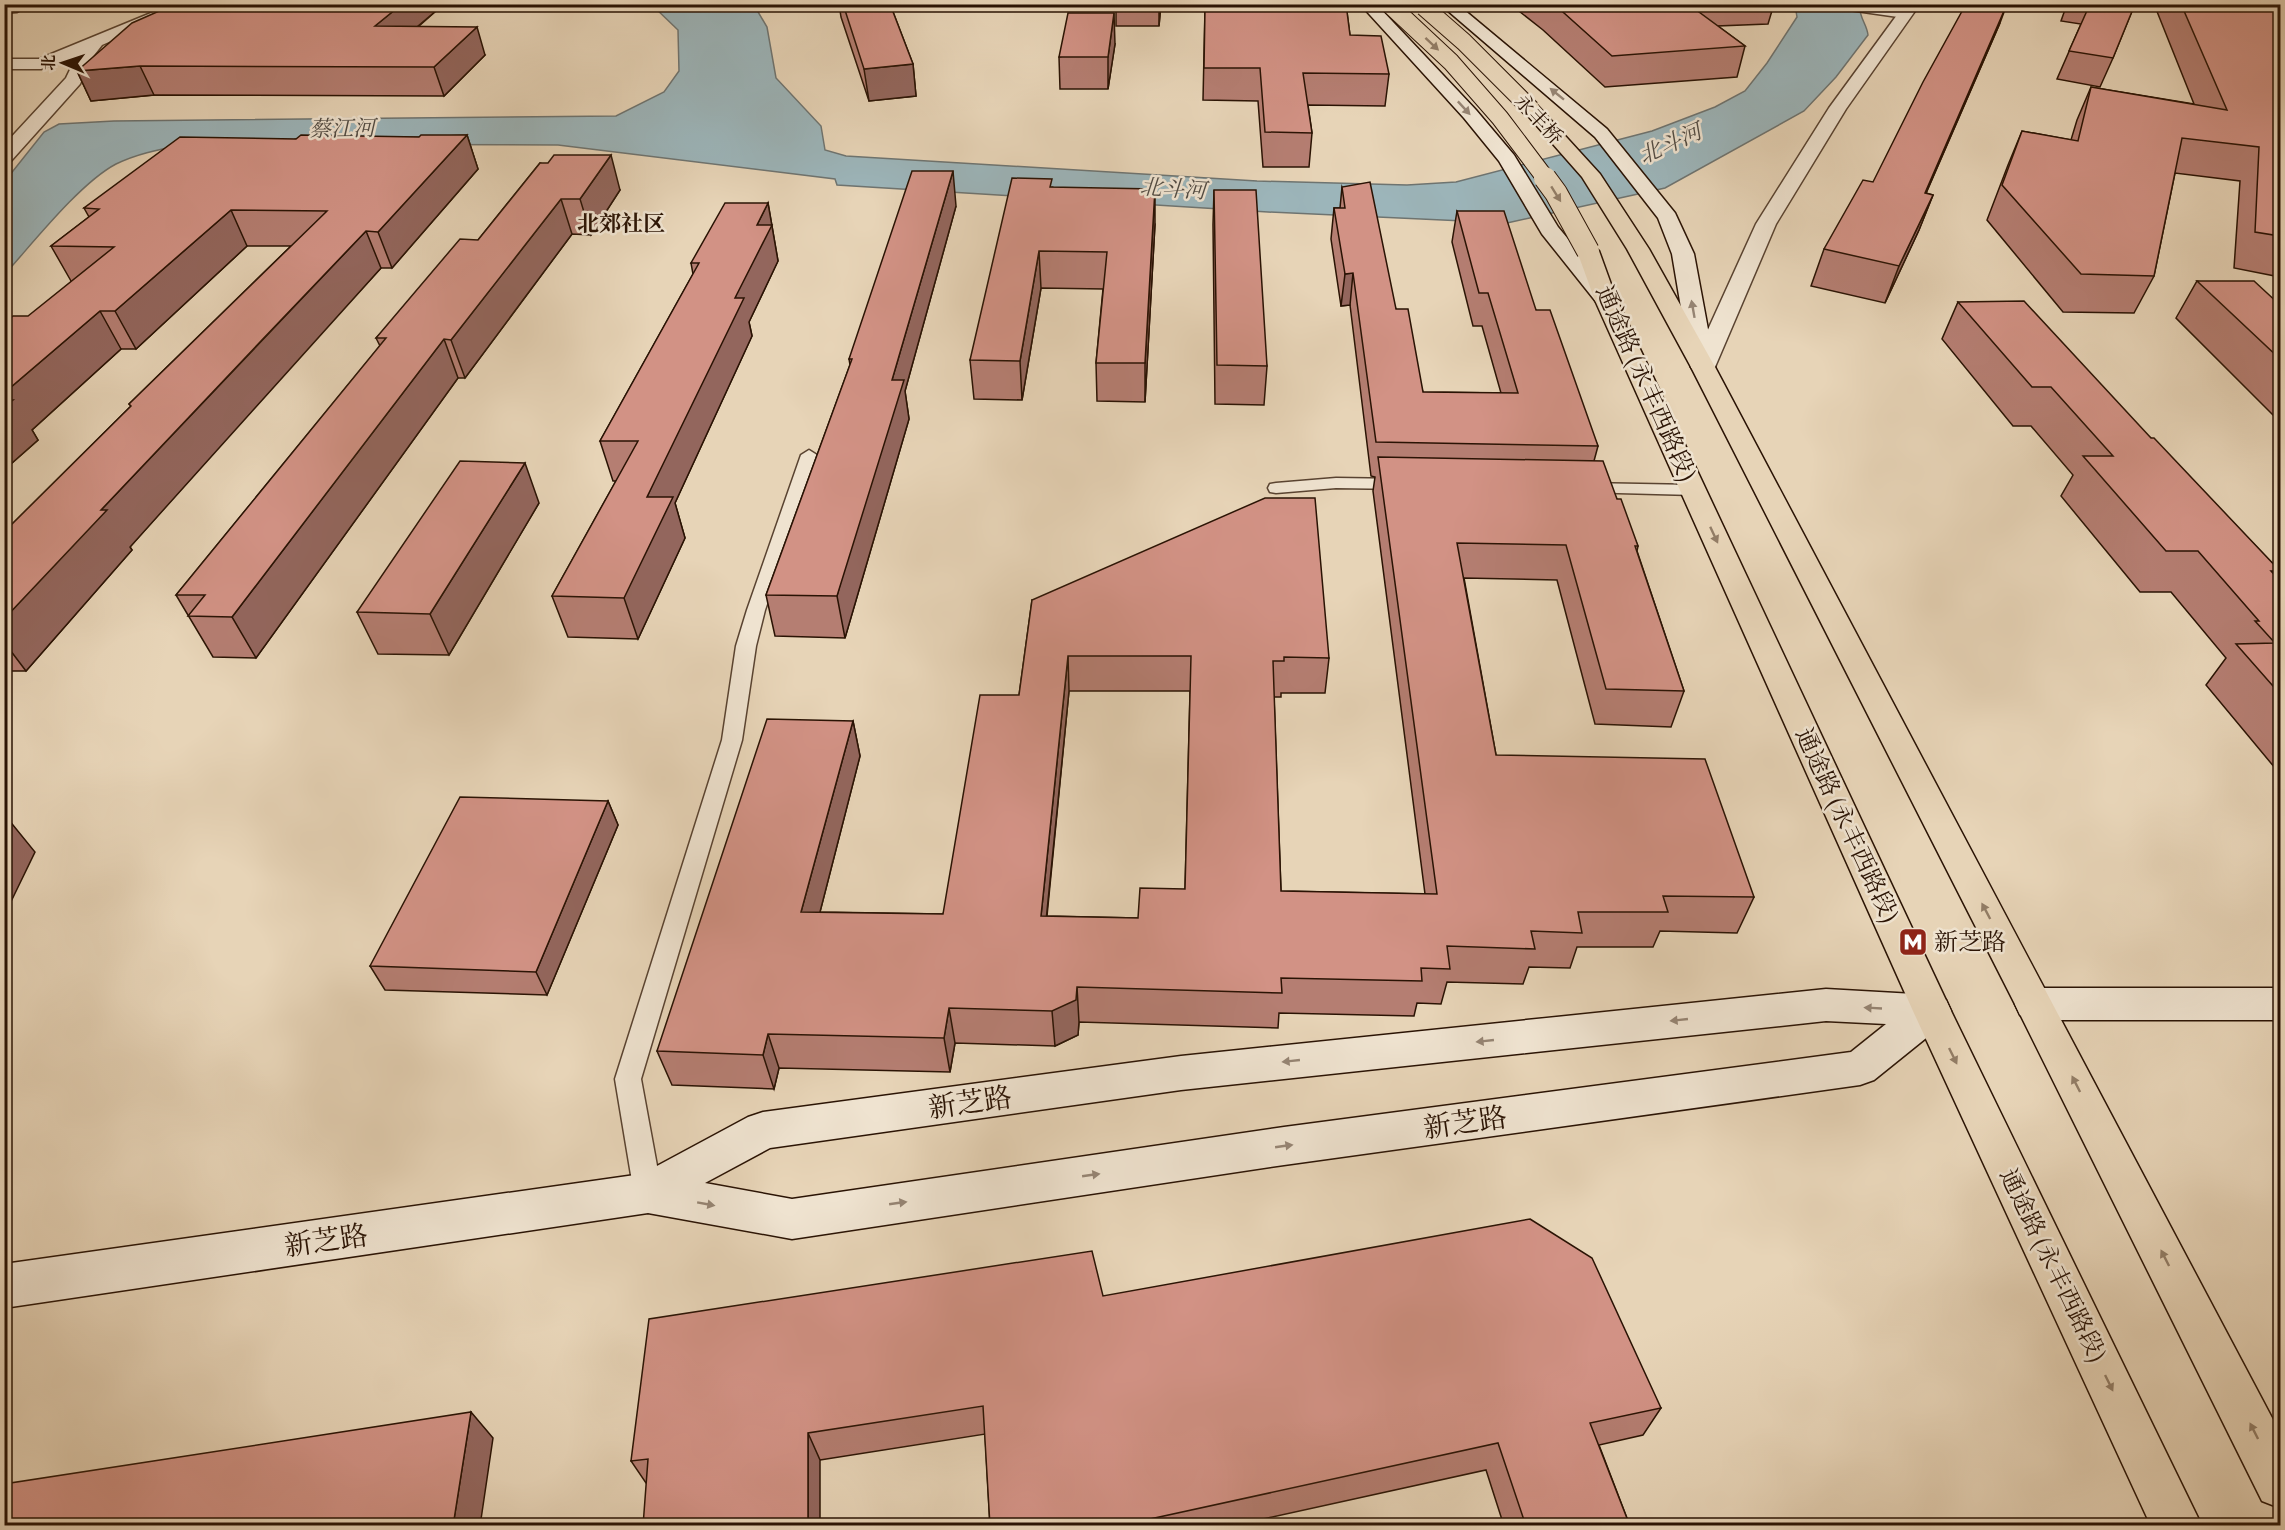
<svg xmlns="http://www.w3.org/2000/svg" width="2285" height="1530" font-family="Vollkorn,'Noto Serif SC',serif">
  <rect width="100%" height="100%" fill="#e7d4b7"/>
  <filter id="stains"><feTurbulence type="fractalNoise" baseFrequency=".00333" numOctaves="4"/><feColorMatrix values="0 0 0 0 .2 0 0 0 0 .09 0 0 0 0 .02 0 0 0 .5 -.17"/></filter>
  <radialGradient id="worn" r=".72"><stop offset=".6" stop-color="#630" stop-opacity="0"/><stop offset="1" stop-color="#630" stop-opacity=".3"/></radialGradient>
  <!-- water -->
  <path fill="#9cb5ba" stroke="#6e7471" stroke-width="1.5" d="M652 5H754L767 27 776 78 821 126 825 150 846 156 1257 181 1407 185 1456 182 1652 131 1715 107 1745 91 1767 63 1797 17 1795 5H1860C1858 16 1867 24 1868 35L1836 77 1804 111 1665 188 1507 223 1268 212 837 185 835 179 558 145 187 144C162 149 138 153 116 164 80 183 33 243 5 274V181L44 132 59 124 114 121 616 116 664 92 679 71 678 30Z"/>
  <g fill="none" stroke-linecap="round" stroke-linejoin="round">
    <!-- service casing -->
    <g stroke="#594331" stroke-width="3">
      <g id="service">
        <path d="M809 450 817 455 765 610 756 646 742 740 641 1079 662 1193 658 1202 648 1206 638 1202 634 1193 615 1079 722 740 736 646 747 610 801 455Z"/>
        <path d="M1336 478 1402 479 1410 484 1402 489 1336 488 1276 493 1270 492 1268 488 1270 484 1276 483Z"/>
        <path d="M1586 483 1694 485 1700 486 1702 490 1700 494 1694 495 1580 492 1578 488 1580 484Z"/>
      </g>
    </g>
    <!-- minor casing -->
    <g stroke="#594331" stroke-width="3">
      <g id="minor">
        <path d="M4 4H31L17 12 4 13Z"/>
        <path d="M173 4H195L102 45 91 59 80 84 11 161 4 163V145L66 78 77 55 41 69H4V59H39Z"/>
        <path d="M1835 4C1852 4 1902 1 1913 13L1905 18 1842 9Z"/>
      </g>
    </g>
    <!-- tertiary casing -->
    <g stroke="#594331" stroke-width="3">
      <path id="tertiary" d="M1905 4H1920L1846 109 1776 224 1715 367 1711 372 1703 374 1695 372 1691 367 1756 224 1829 108Z"/>
    </g>
    <!-- secondary casing -->
    <g stroke="#2a1304" stroke-width="3">
      <g id="secondary">
        <path d="M1360 4H1376L1476 110 1514 155 1558 227 1613 293 1616 298 1613 303 1605 305 1597 303 1542 234 1499 161 1464 118Z"/>
        <path d="M1440 4H1457L1607 129 1675 213 1694 254 1715 367 1711 372 1703 374 1695 372 1691 367 1672 254 1658 218 1595 137Z"/>
        <path d="M2034 988H2280V1020H2034L2020 1015 2015 1004 2020 993Z"/>
        <path d="M1826 989 1932 995 1946 1000 1951 1011 1946 1022 1874 1080 1860 1085 1284 1165 792 1239 648 1213 4 1308V1264L642 1174 748 1117 763 1112 1181 1056ZM1826 1021 1886 1024 1851 1052 1284 1127 792 1199 705 1183 770 1148 1181 1090Z"/>
      </g>
    </g>
    <!-- primary casing -->
    <g stroke="#2a1304" stroke-width="3">
      <g id="primary">
        <path d="M1531 104 1537 105 1600 174 1649 249 1715 367 2280 1433V1508L2262 1501 2019 1012 1691 367 1627 249 1582 177 1522 109 1525 105Z"/>
        <path d="M1588 245 1595 247 1599 251 1616 298 1951 1011 2202 1526H2151L1913 1011 1594 298 1577 251 1581 247Z"/>
      </g>
    </g>
    <!-- service -->
    <use href="#service" fill="#efe3d0" fill-rule="evenodd"/>
    <!-- minor -->
    <use href="#minor" fill="#efe3d0" fill-rule="evenodd"/>
    <!-- tertiary -->
    <use href="#tertiary" fill="#efe3d0" fill-rule="evenodd"/>
    <!-- secondary -->
    <use href="#secondary" fill="#efe3d0" fill-rule="evenodd"/>
    <!-- primary -->
    <use href="#primary" fill="#e7d4b7" fill-rule="evenodd"/>
    <!-- primary-bridge-far1 casing -->
    <g stroke="#2a1304" stroke-width="19" stroke-linecap="butt">
      <g id="primary-bridge-far1">
        <path d="M1389 4 1451 62 1500 118 1546 179"/>
        <path d="M1424 7 1464 42 1531 109"/>
      </g>
    </g>
    <!-- primary-bridge casing -->
    <g stroke="#2a1304" stroke-width="24" stroke-linecap="butt">
      <path id="primary-bridge" d="M1545 178 1556 193 1588 251"/>
    </g>
    <!-- primary-bridge-far1 -->
    <use href="#primary-bridge-far1" stroke="#e7d4b7" stroke-width="17"/>
    <!-- primary-bridge -->
    <use href="#primary-bridge" stroke="#e7d4b7" stroke-width="22"/>
  </g>
  <!-- wall -->
  <g fill="#b57e72" stroke="#2a1304" stroke-width="1.5" fill-rule="evenodd">
    <path d="M444 4 418 27 485 55 444 96 154 95 91 101 77 71Z"/>
    <path d="M839 4H890L913 64 916 96 869 101 841 17Z"/>
    <path d="M1116 4H1161L1159 26H1116Z"/>
    <path d="M1254 4H1346L1350 35 1389 74 1385 106 1308 105 1312 133 1309 167H1263L1258 101 1203 100 1205 8 1254 9Z"/>
    <path d="M1510 4H1774L1768 24 1718 26 1745 46 1737 77 1605 87 1543 30Z"/>
    <path d="M2067 4H2135L2113 58 2100 87 2057 79 2081 24 2061 21Z"/>
    <path d="M2154 4H2280V277L2234 268 2240 181 2175 173 2154 276 2134 313 2063 312 1987 220 2008 165 2022 131 2071 140 2077 120 2091 87 2194 104Z"/>
    <path d="M2000 23 1926 193 1933 195 1919 230 1885 303 1811 286 1824 249Z"/>
    <path d="M1115 44 1108 89H1060L1059 57Z"/>
    <path d="M467 135 478 169 392 268H381L278 380 130 547 132 550 26 671H4V532L131 406 129 404 291 246H247L136 349H121L32 430 38 440 4 470 71 281 51 246 89 217 84 208 296 139 419 137Z"/>
    <path d="M540 163 620 190 591 235 572 234 465 378H458L256 658 213 657 176 595 380 346 376 338 478 240Z"/>
    <path d="M1052 187 1155 224 1145 402 1097 401 1096 363 1103 289 1041 288 1022 400 974 399 970 360Z"/>
    <path d="M1342 187 1396 309 1423 392 1501 393 1482 326H1473L1452 242 1457 211 1536 310 1598 446 1594 461 1617 499 1638 546 1637 551 1684 691 1671 727 1595 724 1557 580 1464 578 1496 755 1754 897 1737 933 1660 931 1653 947H1577L1570 968 1529 967 1523 984 1447 982 1441 1004 1417 1003 1414 1016 1279 1013 1278 1028 1079 1022 1078 1035 1055 1046 955 1043 950 1072 779 1068 774 1089 672 1085 657 1051 853 721 860 756 820 912 943 914 1019 695 1032 600 1329 658 1325 693H1281V697H1274L1281 891 1425 894 1373 491 1375 477 1371 476 1350 305 1341 306 1331 239 1334 208H1340ZM1069 691H1190L1185 889 1138 918 1047 916Z"/>
    <path d="M1214 190 1267 366 1264 405 1215 404 1213 225Z"/>
    <path d="M768 203 778 261 749 322 752 336 675 503 685 538 638 639 568 637 552 596 616 481H613L600 441 693 274 691 263Z"/>
    <path d="M956 206 905 391 909 419 845 638 775 636 766 595 850 365 849 359Z"/>
    <path d="M2197 281 2280 305V422L2176 318Z"/>
    <path d="M1958 302 2151 438 2280 571 2276 576 2280 581V774L2206 685 2226 658 2171 592H2140L2061 496 2073 475 2031 426H2013L1942 339Z"/>
    <path d="M539 503 449 655 378 654 357 612Z"/>
    <path d="M608 801 618 825 547 995 385 990 370 966Z"/>
    <path d="M1103 1296 1661 1408 1643 1435 1599 1445 1630 1526H1504L1486 1470 1231 1526H990L985 1434 820 1460 646 1483 631 1461Z"/>
  </g>
  <!-- shaded-wall -->
  <g fill="#93665d" stroke="#2a1304" stroke-width="1.5">
    <path d="M402 4H444L385 54 375 26Z"/>
    <path d="M1159 4H1161L1159 26Z"/>
    <path d="M2007 4 2000 23 1911 228 1925 193Z"/>
    <path d="M1114 13 1115 44 1108 89V57Z"/>
    <path d="M477 27 485 55 444 96 434 67Z"/>
    <path d="M913 64 916 96 869 101 864 69Z"/>
    <path d="M140 66 154 95 91 101 77 71Z"/>
    <path d="M467 135 478 169 392 268 378 232Z"/>
    <path d="M611 155 620 190 591 235 580 199Z"/>
    <path d="M953 171 956 206 905 391 909 419 845 638 837 596 892 380Z"/>
    <path d="M1155 189V224L1145 402V363Z"/>
    <path d="M1933 195 1919 230 1885 303 1899 266Z"/>
    <path d="M561 199 572 234 465 378 451 340Z"/>
    <path d="M768 203 778 261 749 322 752 336 675 503 685 538 638 639 624 598 647 497 735 298 757 225Z"/>
    <path d="M231 210 247 246 136 349 115 311Z"/>
    <path d="M366 231 381 268 130 547 132 550 26 671 4 642V619L101 510Z"/>
    <path d="M1039 251 1041 288 1022 400 1020 361Z"/>
    <path d="M1353 273 1350 305 1341 306 1345 274Z"/>
    <path d="M100 311 121 349 32 430 38 440 4 470V393Z"/>
    <path d="M444 339 458 378 256 658 232 617Z"/>
    <path d="M525 463 539 503 449 655 430 614Z"/>
    <path d="M1068 656 1069 691 1043 951 1041 916Z"/>
    <path d="M853 721 860 756 811 947 801 912Z"/>
    <path d="M608 801 618 825 547 995 536 972Z"/>
    <path d="M4 814 35 852 4 916Z"/>
    <path d="M1077 987 1079 1022 1078 1035 1055 1046 1052 1011Z"/>
    <path d="M949 1008 955 1043 950 1072 944 1038Z"/>
    <path d="M768 1034 779 1068 774 1089 763 1055Z"/>
    <path d="M471 1412 493 1438 480 1526H453Z"/>
    <path d="M808 1433 820 1460V1526H808Z"/>
  </g>
  <!-- building -->
  <g fill="#d29285" stroke="#2a1304" stroke-width="1.5" fill-rule="evenodd">
    <path d="M175 4H402L375 26 477 27 434 67 140 66 77 71 132 23Z"/>
    <path d="M843 4H890L913 64 864 69Z"/>
    <path d="M1256 4H1346L1350 35 1381 36 1389 74 1303 73 1312 133 1265 132 1260 68H1204L1205 8 1256 9Z"/>
    <path d="M1554 4H1688L1745 46 1612 56Z"/>
    <path d="M1966 4H2007L1925 193 1933 195 1899 266 1824 249 1863 180 1873 182 1923 82Z"/>
    <path d="M2090 4H2135L2113 58 2069 51Z"/>
    <path d="M2181 4H2280V236L2255 232 2259 147 2182 138 2154 276 2081 274 2002 185 2022 131 2078 141 2091 87 2227 110Z"/>
    <path d="M1068 13H1114L1108 57H1059Z"/>
    <path d="M301 135 419 137 421 135H467L378 232 366 231 260 342 101 510H107L4 619V532L131 406 129 404 327 211 231 210 115 311H100L4 393V323L13 316H28L114 247 51 246 99 209 84 208 180 137 296 139Z"/>
    <path d="M554 155H611L580 199H561L451 340 444 339 232 617 188 616 205 595H176L386 338H376L460 239 478 240 540 163H548Z"/>
    <path d="M912 171H953L892 380H904L837 596 766 595 852 359H849Z"/>
    <path d="M1012 178 1052 179 1050 187 1155 189 1145 363H1096L1107 252 1039 251 1020 361 970 360Z"/>
    <path d="M1370 182 1396 309H1408L1423 392 1518 393 1488 293H1479L1457 211H1504L1536 310H1550L1598 446 1376 442 1353 273 1345 274 1334 208H1345L1342 187Z"/>
    <path d="M1214 190H1256L1267 366 1217 365Z"/>
    <path d="M725 203H768L757 225H772L735 298H744L647 497H673L624 598 552 596 638 441H600L699 263H691Z"/>
    <path d="M2197 281H2254L2280 305V359Z"/>
    <path d="M2024 301 2151 438H2154L2280 571H2271L2280 581V694L2236 644 2275 643 2255 621H2259L2198 551H2166L2083 456H2113L2051 387H2032L1958 302Z"/>
    <path d="M4 400H13L4 407Z"/>
    <path d="M1378 457 1603 461 1617 499H1621L1638 546H1635L1684 691 1606 689 1566 545 1457 543 1496 755 1705 759 1754 897 1663 896 1668 912H1578L1582 933 1531 931 1535 949 1447 946 1450 969 1421 968 1422 981 1281 978 1282 993 1077 987 1076 1000 1052 1011 949 1008 944 1038 768 1034 763 1055 657 1051 767 719 853 721 801 912 943 914 980 695H1019L1032 600 1265 498H1315L1329 658 1284 657V661H1273L1281 891 1437 894ZM1068 656H1191L1185 889 1140 888 1138 918 1041 916Z"/>
    <path d="M460 461 525 463 430 614 357 612Z"/>
    <path d="M460 797 608 801 536 972 370 966Z"/>
    <path d="M1530 1219 1592 1258 1661 1408 1590 1423 1630 1526H1526L1498 1443 1118 1526H990L983 1406 808 1433V1526H643L648 1459 631 1461 649 1319 1092 1251 1103 1296Z"/>
    <path d="M471 1412 453 1526H4V1484Z"/>
  </g>
  <!-- one-way arrows -->
  <defs><path id="oneway-solid" d="M-6-.8H1V-3.2L6.5 0L1 3.2V.8H-6Z" transform="scale(1.5)"/></defs>
  <g fill="#927d66">
    <use href="#oneway-solid" transform="translate(1432 44) rotate(43)"/>
    <use href="#oneway-solid" transform="translate(1556 194) rotate(58)"/>
    <use href="#oneway-solid" transform="translate(1714 535) rotate(65)"/>
    <use href="#oneway-solid" transform="translate(1986 911) rotate(-118)"/>
    <use href="#oneway-solid" transform="translate(1953 1056) rotate(64)"/>
    <use href="#oneway-solid" transform="translate(2076 1084) rotate(-117)"/>
    <use href="#oneway-solid" transform="translate(2165 1258) rotate(-117)"/>
    <use href="#oneway-solid" transform="translate(2109 1383) rotate(64)"/>
    <use href="#oneway-solid" transform="translate(2254 1431) rotate(-117)"/>
  </g>
  <g fill="#968574">
    <use href="#oneway-solid" transform="translate(1557 94) rotate(-141)"/>
    <use href="#oneway-solid" transform="translate(1464 108) rotate(47)"/>
    <use href="#oneway-solid" transform="translate(1693 309) rotate(-100)"/>
    <use href="#oneway-solid" transform="translate(1873 1008) rotate(-177)"/>
    <use href="#oneway-solid" transform="translate(1679 1020) rotate(174)"/>
    <use href="#oneway-solid" transform="translate(1485 1041) rotate(174)"/>
    <use href="#oneway-solid" transform="translate(1291 1061) rotate(174)"/>
    <use href="#oneway-solid" transform="translate(1284 1146) rotate(-8)"/>
    <use href="#oneway-solid" transform="translate(1091 1175) rotate(-8)"/>
    <use href="#oneway-solid" transform="translate(898 1203) rotate(-8)"/>
    <use href="#oneway-solid" transform="translate(706 1204) rotate(10)"/>
  </g>
  <!-- icons -->
  <defs>
    <g id="metro-square" transform="scale(1.5)"><rect x="-9" y="-9" width="18" height="18" rx="4" fill="#8f2418" stroke="#efe3d0"/><path d="M-5.5 5V-5H-3L0 0L3-5H5.5V5H3V-.5L0 4L-3-.5V5Z" fill="#fff"/></g>
  </defs>
  <g fill-rule="evenodd">
    <use href="#metro-square" x="1913" y="942"/>
  </g>
  <g text-anchor="middle" stroke-width="5" stroke-linejoin="round" paint-order="stroke">
    <!-- far-street labels -->
    <g font-size="20" fill="#2a1304" stroke="#efe3d0">
      <text transform="translate(1539 119) rotate(47)" y="7">永丰桥</text>
    </g>
    <!-- far-water labels -->
    <g font-size="22" font-style="italic" fill="#524c44" stroke="#efe3d0">
      <text transform="translate(342 128) rotate(-1)" y="8">蔡江河</text>
      <text transform="translate(1670 143) rotate(-24)" y="8">北斗河</text>
      <text transform="translate(1173 188) rotate(4)" y="8">北斗河</text>
    </g>
    <!-- far-quarter labels -->
    <g font-size="22" font-weight="bold" fill="#2a1304" stroke="#efe3d0">
      <text x="621" y="231">北郊社区</text>
    </g>
    <!-- street labels -->
    <g font-size="24" fill="#2a1304" stroke="#efe3d0">
      <text transform="translate(1646 383) rotate(66)" y="8">通途路 (永丰西路段)</text>
      <text transform="translate(1847 825) rotate(65)" y="8">通途路 (永丰西路段)</text>
      <text transform="translate(2053 1265) rotate(64)" y="8">通途路 (永丰西路段)</text>
    </g>
    <!-- poi labels -->
    <g font-size="24" fill="#2a1304" stroke="#efe3d0" text-anchor="start">
      <text x="1934" y="950">新芝路</text>
    </g>
    <!-- near-street labels -->
    <g font-size="28" fill="#2a1304" stroke="#efe3d0">
      <text transform="translate(970 1102) rotate(-8)" y="10">新芝路</text>
      <text transform="translate(1465 1122) rotate(-8)" y="10">新芝路</text>
      <text transform="translate(326 1240) rotate(-8)" y="10">新芝路</text>
    </g>
  </g>
  <!-- margin -->
  <rect width="2285" height="1530" fill="none" stroke="#e7d4b7" stroke-width="24"/>
  <rect x="6" y="6" width="2273" height="1518" fill="none" stroke="#2a1304" stroke-width="3"/>
  <rect x="12" y="12" width="2261" height="1506" fill="none" stroke="#2a1304" stroke-width="1.5"/>
  <!-- north arrow -->
  <g transform="translate(63 63) rotate(272)" stroke="#efe3d0" stroke-width="4.5" paint-order="stroke">
  <path d="M0-4.5L10 22L0 15L-10 22Z" fill="#2a1304"/>
  <text y="-9" font-size="16" font-weight="bold" text-anchor="middle" fill="#2a1304">北</text>
  </g>
  <rect width="100%" height="100%" filter="url(#stains)"/>
  <rect width="100%" height="100%" fill="url(#worn)"/>
</svg>
